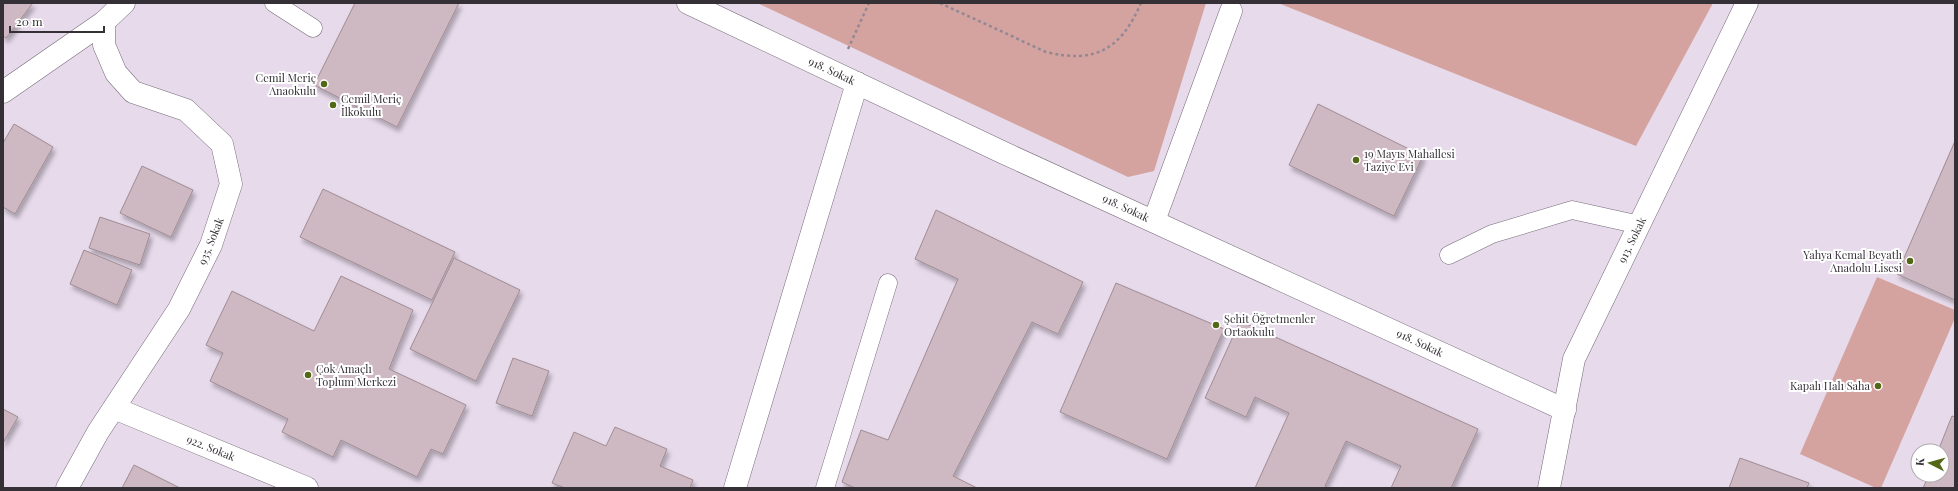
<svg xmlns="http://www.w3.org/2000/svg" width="1958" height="491" font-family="'Playfair Display',serif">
  <defs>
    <filter id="shadow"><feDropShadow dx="2.5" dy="4.5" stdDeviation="2" flood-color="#0004"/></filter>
  </defs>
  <rect width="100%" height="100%" fill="#e7daeb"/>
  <!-- green -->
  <g fill="#d5a39f">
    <path d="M757 3H1206L1154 171 1128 177Z"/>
    <path d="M1278 3H1713L1636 146Z"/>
    <path d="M1877 277 1955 310V318L1881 488H1876L1800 454Z"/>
  </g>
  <!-- building -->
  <g fill="#ceb8c1" stroke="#9f8c94" filter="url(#shadow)">
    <path d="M3 3H33L6 38 3 36Z"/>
    <path d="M355 3H459L397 127 314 85Z"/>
    <path d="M1318 104 1423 156 1394 216 1289 165Z"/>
    <path d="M14 124 53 147 15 214 3 207V143Z"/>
    <path d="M1955 141V300L1897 274Z"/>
    <path d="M142 166 193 190 171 237 120 213Z"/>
    <path d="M323 189 455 252 432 300 300 237Z"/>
    <path d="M936 210 1083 282 1058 334 1032 322 953 476 977 488H855L842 482 861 430 888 440 958 279 915 259Z"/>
    <path d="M100 217 150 234 140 265 89 248Z"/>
    <path d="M84 250 132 270 117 305 70 284Z"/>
    <path d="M454 258 520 290 476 381 410 349Z"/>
    <path d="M341 276 413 310 389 369 466 405 443 454 431 449 417 477 341 440 333 457 282 432 288 419 210 381 223 353 206 345 232 291 314 331Z"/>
    <path d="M1116 283 1224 329 1167 459 1060 412Z"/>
    <path d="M1240 321 1478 429 1451 488H1391L1401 466 1346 441 1325 486 1329 488H1255L1289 413 1255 397 1246 417 1205 398Z"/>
    <path d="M513 358 549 371 532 416 496 403Z"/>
    <path d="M3 409 18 417 3 443Z"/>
    <path d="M1952 416 1955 417V488H1923L1929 475H1942V451H1938Z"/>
    <path d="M615 427 667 449 660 466 693 480 690 488H565L552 483 574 432 606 446Z"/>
    <path d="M1740 458 1809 483 1807 488H1729Z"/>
    <path d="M134 465 180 488H122Z"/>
  </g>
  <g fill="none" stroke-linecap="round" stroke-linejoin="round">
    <!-- lane casing -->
    <g stroke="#776b7a" stroke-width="19">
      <g id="lane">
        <path d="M274 3 313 28"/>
        <path d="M1449 255 1492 234 1572 210 1640 225"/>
        <path d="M825 488 888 283"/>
      </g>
    </g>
    <!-- street casing -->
    <g stroke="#776b7a" stroke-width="23">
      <g id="street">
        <path d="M688 3 1004 153 1565 410"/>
        <path d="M1154 221 1231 11"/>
        <path d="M114 408 307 488"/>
        <path d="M67 488 98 432 179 309 211 245 231 184 222 144 186 110 133 92 116 73 104 45V22"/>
        <path d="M735 488 857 83"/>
        <path d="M1549 488 1574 359 1747 3"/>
      </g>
    </g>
    <!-- secondary casing -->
    <g stroke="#776b7a" stroke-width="23">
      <path id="secondary" d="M3 92 104 22 124 3"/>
    </g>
    <!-- path -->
    <g stroke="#928894" stroke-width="2.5" stroke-dasharray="3 3" stroke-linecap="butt">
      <path d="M940 3 1046 52C1096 64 1121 49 1141 3"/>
      <path d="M848 49 869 3"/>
    </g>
    <!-- lane -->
    <use href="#lane" stroke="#fff" stroke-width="18"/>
    <!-- street -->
    <use href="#street" stroke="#fff" stroke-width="22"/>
    <!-- secondary -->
    <use href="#secondary" stroke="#fff" stroke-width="22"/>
  </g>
  <!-- markers -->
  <g fill="#536816" stroke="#fff" stroke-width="1.5">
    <circle cx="324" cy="84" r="4"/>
    <circle cx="333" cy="105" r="4"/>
    <circle cx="1356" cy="160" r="4"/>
    <circle cx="1910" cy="261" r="4"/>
    <circle cx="1216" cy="325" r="4"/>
    <circle cx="308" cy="375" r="4"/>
    <circle cx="1878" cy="386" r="4"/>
  </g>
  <g text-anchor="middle" stroke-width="4" stroke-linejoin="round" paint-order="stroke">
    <!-- street labels -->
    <g font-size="11" fill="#353036" stroke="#fff">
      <text transform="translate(832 71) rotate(25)" y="4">918. Sokak</text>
      <text transform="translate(1126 208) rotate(25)" y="4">918. Sokak</text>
      <text transform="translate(1632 240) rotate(-64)" y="4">913. Sokak</text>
      <text transform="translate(211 241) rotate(-68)" y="4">935. Sokak</text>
      <text transform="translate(1420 343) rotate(25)" y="4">918. Sokak</text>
      <text transform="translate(211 448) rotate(22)" y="4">922. Sokak</text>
    </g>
    <!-- poi labels -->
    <g font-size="11" fill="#353036" stroke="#fff" text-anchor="start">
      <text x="316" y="82" text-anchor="end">Cemil Meriç<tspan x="316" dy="13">Anaokulu</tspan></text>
      <text x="341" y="103">Cemil Meriç<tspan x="341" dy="13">İlkokulu</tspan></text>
      <text x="1364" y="158">19 Mayıs Mahallesi<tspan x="1364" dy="13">Taziye Evi</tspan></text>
      <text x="1902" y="259" text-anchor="end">Yahya Kemal Beyatlı<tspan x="1902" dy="13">Anadolu Lisesi</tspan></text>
      <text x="1224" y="323">Şehit Öğretmenler<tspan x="1224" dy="13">Ortaokulu</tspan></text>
      <text x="316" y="373">Çok Amaçlı<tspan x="316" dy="13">Toplum Merkezi</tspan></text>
      <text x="1870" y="390" text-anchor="end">Kapalı Halı Saha</text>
    </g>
  </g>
  <!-- border -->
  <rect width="1958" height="491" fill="none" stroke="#353036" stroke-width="8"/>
  <!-- north arrow -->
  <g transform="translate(1930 463) rotate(276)"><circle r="19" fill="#ffffff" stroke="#aeacaf"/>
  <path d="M0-3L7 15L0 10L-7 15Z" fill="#536816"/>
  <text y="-6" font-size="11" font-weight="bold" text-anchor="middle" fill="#353036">K</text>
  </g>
  <!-- scale -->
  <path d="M10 26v6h94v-6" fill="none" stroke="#353036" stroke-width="2"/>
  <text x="16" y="26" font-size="12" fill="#353036" stroke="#ffffff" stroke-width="3" paint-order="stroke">20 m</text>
</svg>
